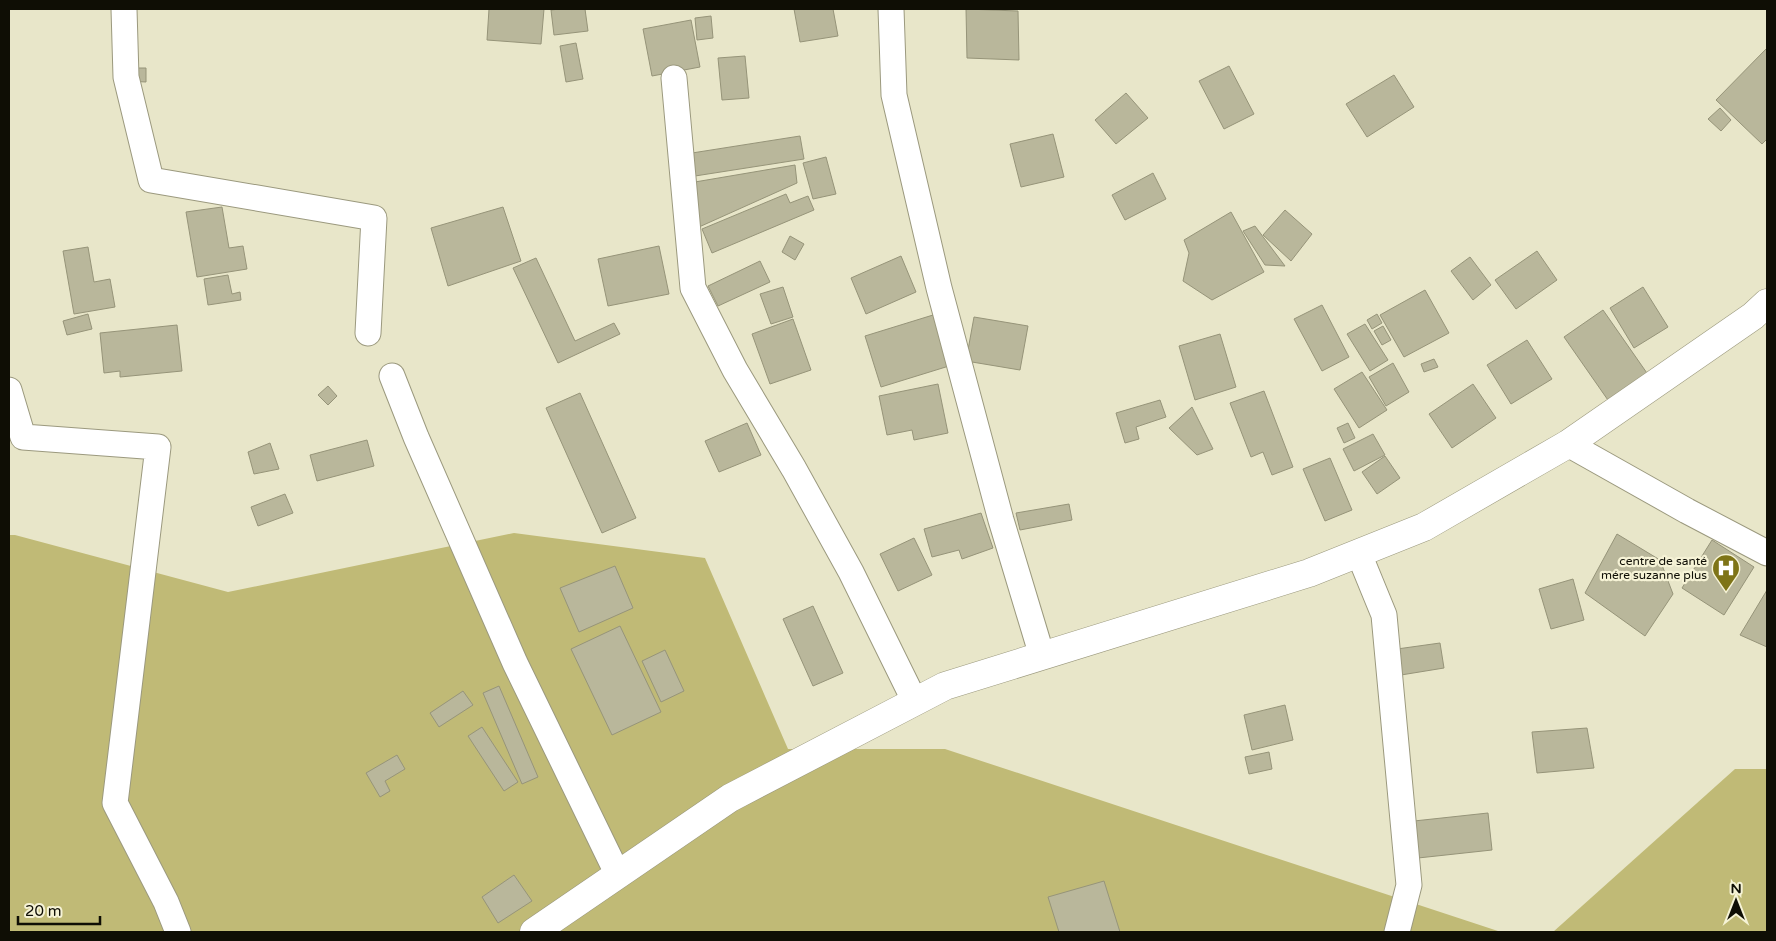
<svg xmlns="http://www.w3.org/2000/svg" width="1776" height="941" font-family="'Varela Round',sans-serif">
  <rect width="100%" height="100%" fill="#e8e6c9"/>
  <!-- forest -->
  <g fill="#c0ba76">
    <path d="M514 533 705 558 788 749H945L1501 932H9V535H15L228 592Z"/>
    <path d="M1735 769H1767V932H1553Z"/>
  </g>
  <!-- building -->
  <g fill="#b9b79b" stroke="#969479">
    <path d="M489 9H544L541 44 487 40Z"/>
    <path d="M560 9H585L588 31 554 35 551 10Z"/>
    <path d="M794 9H833L838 36 800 42Z"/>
    <path d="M966 9 1018 11 1019 60 967 58Z"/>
    <path d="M711 16 713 38 697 40 695 18Z"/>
    <path d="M691 20 700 67 652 76 643 29Z"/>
    <path d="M576 43 583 79 566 82 560 46Z"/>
    <path d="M1767 48V139L1762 144 1716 100Z"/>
    <path d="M745 56 749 98 722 100 718 58Z"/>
    <path d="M1229 66 1254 114 1224 129 1199 81Z"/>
    <path d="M127 68H146V82L127 81Z"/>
    <path d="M1394 75 1414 107 1367 137 1346 104Z"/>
    <path d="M1126 93 1148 118 1116 144 1095 120Z"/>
    <path d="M1720 108 1731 120 1721 131 1708 119Z"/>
    <path d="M1053 134 1064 177 1021 187 1010 144Z"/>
    <path d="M800 136 804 159 695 176 692 153Z"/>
    <path d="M826 157 836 194 813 199 803 163Z"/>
    <path d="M795 165 797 183 699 227 689 183Z"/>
    <path d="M1153 173 1166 199 1125 220 1112 195Z"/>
    <path d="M786 194 790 203 808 196 814 210 712 253 702 229Z"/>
    <path d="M222 207 229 248 243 246 247 269 197 277 186 212Z"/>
    <path d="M503 207 521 261 448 286 431 228Z"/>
    <path d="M1285 210 1312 234 1291 261 1263 235Z"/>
    <path d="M1231 212 1264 272 1212 300 1183 281 1189 253 1184 240Z"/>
    <path d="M1255 226 1285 266 1265 265 1243 231Z"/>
    <path d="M790 236 804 244 795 260 782 252Z"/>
    <path d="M659 246 669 294 608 306 598 259Z"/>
    <path d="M88 247 94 282 110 279 115 307 74 314 63 251Z"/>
    <path d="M1537 251 1557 280 1516 309 1495 280Z"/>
    <path d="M901 256 916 292 866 314 851 278Z"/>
    <path d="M1470 257 1491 285 1473 300 1451 271Z"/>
    <path d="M536 258 575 341 614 323 620 334 558 363 513 268Z"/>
    <path d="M760 261 770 282 718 306 708 286Z"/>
    <path d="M228 275 232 294 240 292 241 300 208 305 204 279Z"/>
    <path d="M783 287 793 317 771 324 760 294Z"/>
    <path d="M1643 287 1668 327 1634 348 1610 308Z"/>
    <path d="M1425 290 1449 333 1404 357 1380 315Z"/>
    <path d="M1322 305 1349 357 1322 371 1294 319Z"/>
    <path d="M1603 310 1649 376 1610 403 1564 337Z"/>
    <path d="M88 314 92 329 67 335 63 321Z"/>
    <path d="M1377 314 1382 323 1372 329 1367 320Z"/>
    <path d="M933 315 949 366 881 387 865 336Z"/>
    <path d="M974 317 1028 326 1020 370 966 361Z"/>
    <path d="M793 319 811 370 770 384 752 334Z"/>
    <path d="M1365 324 1388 360 1370 371 1347 334Z"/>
    <path d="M177 325 182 371 120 377V371L104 373 100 333Z"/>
    <path d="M1383 326 1391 340 1382 345 1374 331Z"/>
    <path d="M1220 334 1236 387 1195 400 1179 346Z"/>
    <path d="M1527 340 1552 379 1511 404 1487 365Z"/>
    <path d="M1434 359 1438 367 1424 372 1421 364Z"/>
    <path d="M1393 363 1409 392 1386 406 1369 377Z"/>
    <path d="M1362 372 1387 410 1359 428 1334 389Z"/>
    <path d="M938 384 948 433 914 440 912 430 887 435 879 396Z"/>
    <path d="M1473 384 1496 418 1452 448 1429 414Z"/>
    <path d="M328 386 337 396 328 405 318 395Z"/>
    <path d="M1264 391 1293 467 1272 475 1263 452 1251 457 1230 403Z"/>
    <path d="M580 393 636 518 602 533 546 408Z"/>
    <path d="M1160 400 1166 417 1136 427 1139 439 1125 443 1116 413Z"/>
    <path d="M1192 407 1213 449 1197 455 1169 428Z"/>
    <path d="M747 423 761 455 719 472 705 441Z"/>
    <path d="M1348 423 1355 438 1344 443 1337 428Z"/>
    <path d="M1373 434 1385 455 1354 471 1343 449Z"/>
    <path d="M367 440 374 466 317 481 310 455Z"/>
    <path d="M270 443 279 469 254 474 248 452Z"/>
    <path d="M1385 456 1400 478 1377 494 1362 472Z"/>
    <path d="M1330 458 1352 510 1325 521 1303 469Z"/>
    <path d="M285 494 293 513 258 526 251 507Z"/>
    <path d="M1069 504 1072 520 1020 530 1016 513Z"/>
    <path d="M981 513 993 548 962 559 959 550 932 557 924 529Z"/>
    <path d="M1617 534 1660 560 1673 594 1645 636 1585 593Z"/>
    <path d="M914 538 932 575 898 591 880 554Z"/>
    <path d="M1712 540 1754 567 1724 615 1682 588Z"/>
    <path d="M615 566 633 608 579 632 560 588Z"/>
    <path d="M1573 579 1584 620 1551 629 1539 589Z"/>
    <path d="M1767 590V647L1740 635Z"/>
    <path d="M813 606 843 673 813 686 783 619Z"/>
    <path d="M620 626 661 712 612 735 571 649Z"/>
    <path d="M1440 643 1444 668 1401 675 1397 649Z"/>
    <path d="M665 650 684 691 661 702 642 661Z"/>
    <path d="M499 686 538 777 522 784 483 693Z"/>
    <path d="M463 691 473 705 439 727 430 713Z"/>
    <path d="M1285 705 1293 740 1252 750 1244 715Z"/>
    <path d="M482 727 518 782 504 791 468 736Z"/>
    <path d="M1587 728 1594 768 1537 773 1532 732Z"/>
    <path d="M1269 752 1272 769 1249 774 1245 757Z"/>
    <path d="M397 755 405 769 385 781 390 791 380 797 366 773Z"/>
    <path d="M1488 813 1492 850 1418 858 1414 821Z"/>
    <path d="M514 875 532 901 498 923 482 897Z"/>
    <path d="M1104 881 1120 932H1059L1048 897Z"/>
  </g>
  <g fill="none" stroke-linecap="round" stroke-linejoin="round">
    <!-- street casing -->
    <g stroke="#9b997e" stroke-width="27">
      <g id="street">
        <path d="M124 9 126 77 151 180 374 218 368 333"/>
        <path d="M891 9 894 95 939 288 1001 520 1042 656"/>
        <path d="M674 78 693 288 735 370 794 469 851 572 915 702"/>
        <path d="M392 376 416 437 515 663 618 875"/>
        <path d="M9 390 23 437 158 447 115 803 166 902 178 932"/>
        <path d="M1568 444 1687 511 1767 553"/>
        <path d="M1359 554 1384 615 1409 885 1397 932"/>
      </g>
    </g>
    <!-- secondary casing -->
    <g stroke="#9b997e" stroke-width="29">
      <path id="secondary" d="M534 932 730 798 945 686 1309 573 1424 527 1568 444 1753 316 1767 303"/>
    </g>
    <!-- street -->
    <use href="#street" stroke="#fff" stroke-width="25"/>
    <!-- secondary -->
    <use href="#secondary" stroke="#fff" stroke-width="28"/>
  </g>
  <!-- icons -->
  <defs>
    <g id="hospital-pin" transform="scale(1.4375)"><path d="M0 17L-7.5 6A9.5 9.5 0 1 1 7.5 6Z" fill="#7e7417" stroke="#f6f3d6"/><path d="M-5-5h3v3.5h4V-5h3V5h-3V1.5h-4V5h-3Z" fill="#fff"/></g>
  </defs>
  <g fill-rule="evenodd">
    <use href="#hospital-pin" x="1726" y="568"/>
  </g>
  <g text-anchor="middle" stroke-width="4.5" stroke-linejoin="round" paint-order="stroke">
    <!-- poi labels -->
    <g font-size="12" fill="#0f0e05" stroke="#f6f3d6" text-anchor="end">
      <text x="1707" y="565">centre de santé<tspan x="1707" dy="14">mére suzanne plus</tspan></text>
    </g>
  </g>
  <!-- border -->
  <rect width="1776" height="941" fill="none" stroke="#0f0e05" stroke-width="20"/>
  <!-- north arrow -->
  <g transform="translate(1736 901)" stroke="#f6f3d6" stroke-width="4" paint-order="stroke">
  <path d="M0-4L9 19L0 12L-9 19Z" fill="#0f0e05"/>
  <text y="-8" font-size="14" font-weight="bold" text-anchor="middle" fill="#0f0e05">N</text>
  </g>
  <!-- scale -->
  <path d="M18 916v8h82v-8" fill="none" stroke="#0f0e05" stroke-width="2.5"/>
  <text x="25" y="916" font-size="15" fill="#0f0e05" stroke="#f6f3d6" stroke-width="4" paint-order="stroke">20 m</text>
</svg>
